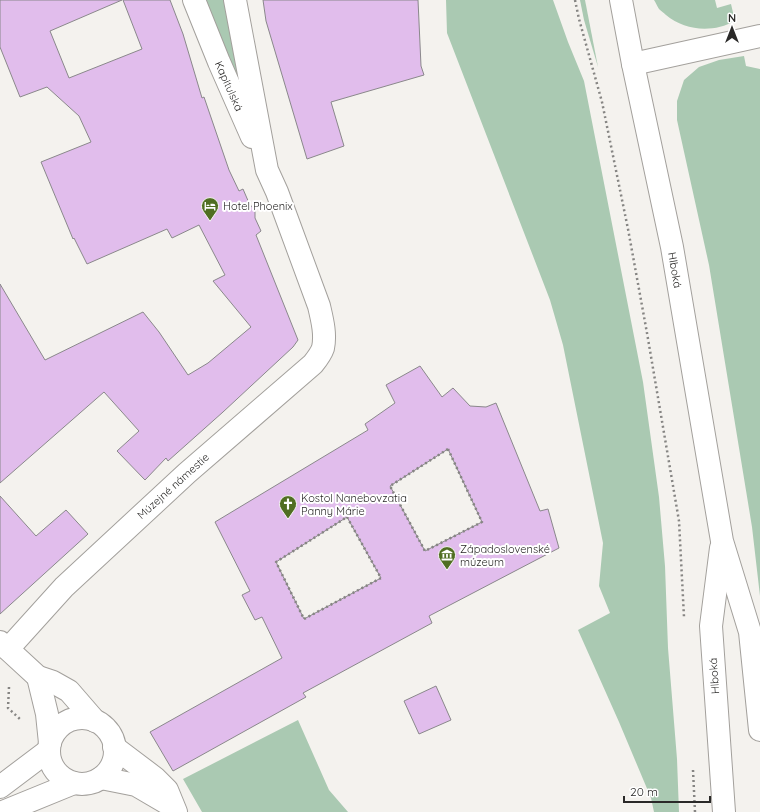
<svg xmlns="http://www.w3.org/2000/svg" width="760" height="812" font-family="Quicksand,sans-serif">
  <rect width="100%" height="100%" fill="#f4f2ee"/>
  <!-- green -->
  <g fill="#aac9b2">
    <path d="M195 0H235L267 170Z"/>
    <path d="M446 0H553L568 42 584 81 643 382 659 497 665 566 668 648 677 759 679 812H654L651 798 619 722 578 630 610 613 599 586 603 543 563 345 550 300 447 33Z"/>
    <path d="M580 0H585L598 67 584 20Z"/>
    <path d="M654 0H715L717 8 731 4 735 21C713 33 685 31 666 15 664 13 661 11 659 9 657 6 656 3 654 0Z"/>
    <path d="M744 56 746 66 760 69V596L752 527 709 265 677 120V101L684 80 699 67 719 60Z"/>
    <path d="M298 720 329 790 348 812H202L183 779Z"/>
  </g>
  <!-- building -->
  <g fill="#e1bdec" stroke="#8a888b" fill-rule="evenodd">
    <path d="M0 0H122L50 31 69 78 142 49 123 0H170L183 34 202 98 204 97 229 170 239 191 243 189 249 203 255 211V218L261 231 256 235 298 340 293 347 223 412 168 461 166 458 145 480 117 451 139 431 104 392 0 483V284L45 360 143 312 159 332 188 375 208 363 251 327 213 281 225 275 199 225 172 238 167 229 87 264 74 238 73 239 41 162 91 142 79 116 47 87 20 97 0 47Z"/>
    <path d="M263 0H418L421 66 424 75 331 102 344 146 307 159 266 21Z"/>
    <path d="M420 366 442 397 453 388 470 406 486 407 496 403 540 511 548 509 559 548 429 616 432 623 303 693 306 697 173 771 150 732 282 658 262 617 255 620 242 595 250 591 215 522 368 430 365 424 395 403 386 385ZM448 449 482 522 425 551 390 486ZM347 517 381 578 304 619 276 562Z"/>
    <path d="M0 496 36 536 66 510 88 534 0 614Z"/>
    <path d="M436 686 451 720 419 734 404 701Z"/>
  </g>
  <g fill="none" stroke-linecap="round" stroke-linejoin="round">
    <!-- minor casing -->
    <g stroke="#a3a09c" stroke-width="24">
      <g id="minor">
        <path d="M194 0 219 62 252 137"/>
        <path d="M621 0 633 64 672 247 722 541 750 632 760 730"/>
        <path d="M633 64 760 36"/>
        <path d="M721 548 711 626 724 812"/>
        <path d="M0 642 38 677 53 682 69 691 95 721"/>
        <path d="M8 649 64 587 187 473 313 364C317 359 321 354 323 348 326 334 322 319 319 306L277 192 267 170 235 0"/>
        <path d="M38 677 47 714 50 743"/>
        <circle cx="82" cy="751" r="33"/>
        <path d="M114 747 155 778 167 790 176 812"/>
        <path d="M101 778 136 785 172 806"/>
        <path d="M0 787 49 750"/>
        <path d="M3 812 74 783"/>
      </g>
    </g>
    <!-- path -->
    <g stroke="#868583" stroke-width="2.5" stroke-dasharray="2 3" stroke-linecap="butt">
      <path d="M575 0 579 19 602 102 628 229 647 333 679 521 684 617"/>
      <path d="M448 449 482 522 425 551 390 486Z"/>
      <path d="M347 517 381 578 304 619 276 562Z"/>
      <path d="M9 687 8 708 21 720"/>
      <path d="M693 770 695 812"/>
    </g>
    <!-- minor -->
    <use href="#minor" stroke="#fff" stroke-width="22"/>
  </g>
  <!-- icons -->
  <defs>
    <g id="hotel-pin" transform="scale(0.9)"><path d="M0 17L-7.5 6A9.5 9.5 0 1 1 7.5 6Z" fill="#506e22" stroke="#fff"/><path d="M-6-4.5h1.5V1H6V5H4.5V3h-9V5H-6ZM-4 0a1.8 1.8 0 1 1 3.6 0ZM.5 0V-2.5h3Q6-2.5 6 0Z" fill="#fff"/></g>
    <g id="church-pin" transform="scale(0.9)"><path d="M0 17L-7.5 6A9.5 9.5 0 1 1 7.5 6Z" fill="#506e22" stroke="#fff"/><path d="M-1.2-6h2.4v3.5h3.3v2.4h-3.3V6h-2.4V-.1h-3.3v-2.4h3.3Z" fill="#fff"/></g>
    <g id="museum-pin" transform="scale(0.9)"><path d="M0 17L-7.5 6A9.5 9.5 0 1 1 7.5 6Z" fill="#506e22" stroke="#fff"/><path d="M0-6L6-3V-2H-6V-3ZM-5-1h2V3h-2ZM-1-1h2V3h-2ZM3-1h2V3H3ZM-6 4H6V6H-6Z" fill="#fff"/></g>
  </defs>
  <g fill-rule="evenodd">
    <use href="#hotel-pin" x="210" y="206"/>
    <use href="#church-pin" x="288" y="504"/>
    <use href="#museum-pin" x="447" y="555"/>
  </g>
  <g text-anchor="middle" stroke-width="4" stroke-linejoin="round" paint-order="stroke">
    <!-- street labels -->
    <g font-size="11" fill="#2a2928" stroke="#fff">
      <text transform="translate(229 86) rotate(66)" y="4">Kapitulská</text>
      <text transform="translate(675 270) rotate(80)" y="4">Hlboká</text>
      <text transform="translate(173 486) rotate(-42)" y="4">Múzejné námestie</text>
      <text transform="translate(714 676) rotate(-94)" y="4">Hlboká</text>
    </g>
    <!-- poi labels -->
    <g font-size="11" fill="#2a2928" stroke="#fff" text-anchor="start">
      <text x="223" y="210">Hotel Phoenix</text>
      <text x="301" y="502">Kostol Nanebovzatia<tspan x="301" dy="13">Panny Márie</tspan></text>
      <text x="460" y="553">Západoslovenské<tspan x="460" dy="13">múzeum</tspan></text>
    </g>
  </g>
  <!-- north arrow -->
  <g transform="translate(732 28)" stroke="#ffffff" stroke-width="3" paint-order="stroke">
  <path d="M0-3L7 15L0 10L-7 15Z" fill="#2a2928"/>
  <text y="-6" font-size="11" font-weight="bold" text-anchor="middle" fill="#2a2928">N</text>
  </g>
  <!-- scale -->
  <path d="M624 796v6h86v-6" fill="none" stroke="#2a2928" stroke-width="2"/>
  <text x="630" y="796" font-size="12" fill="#2a2928" stroke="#ffffff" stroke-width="3" paint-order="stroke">20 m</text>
</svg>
